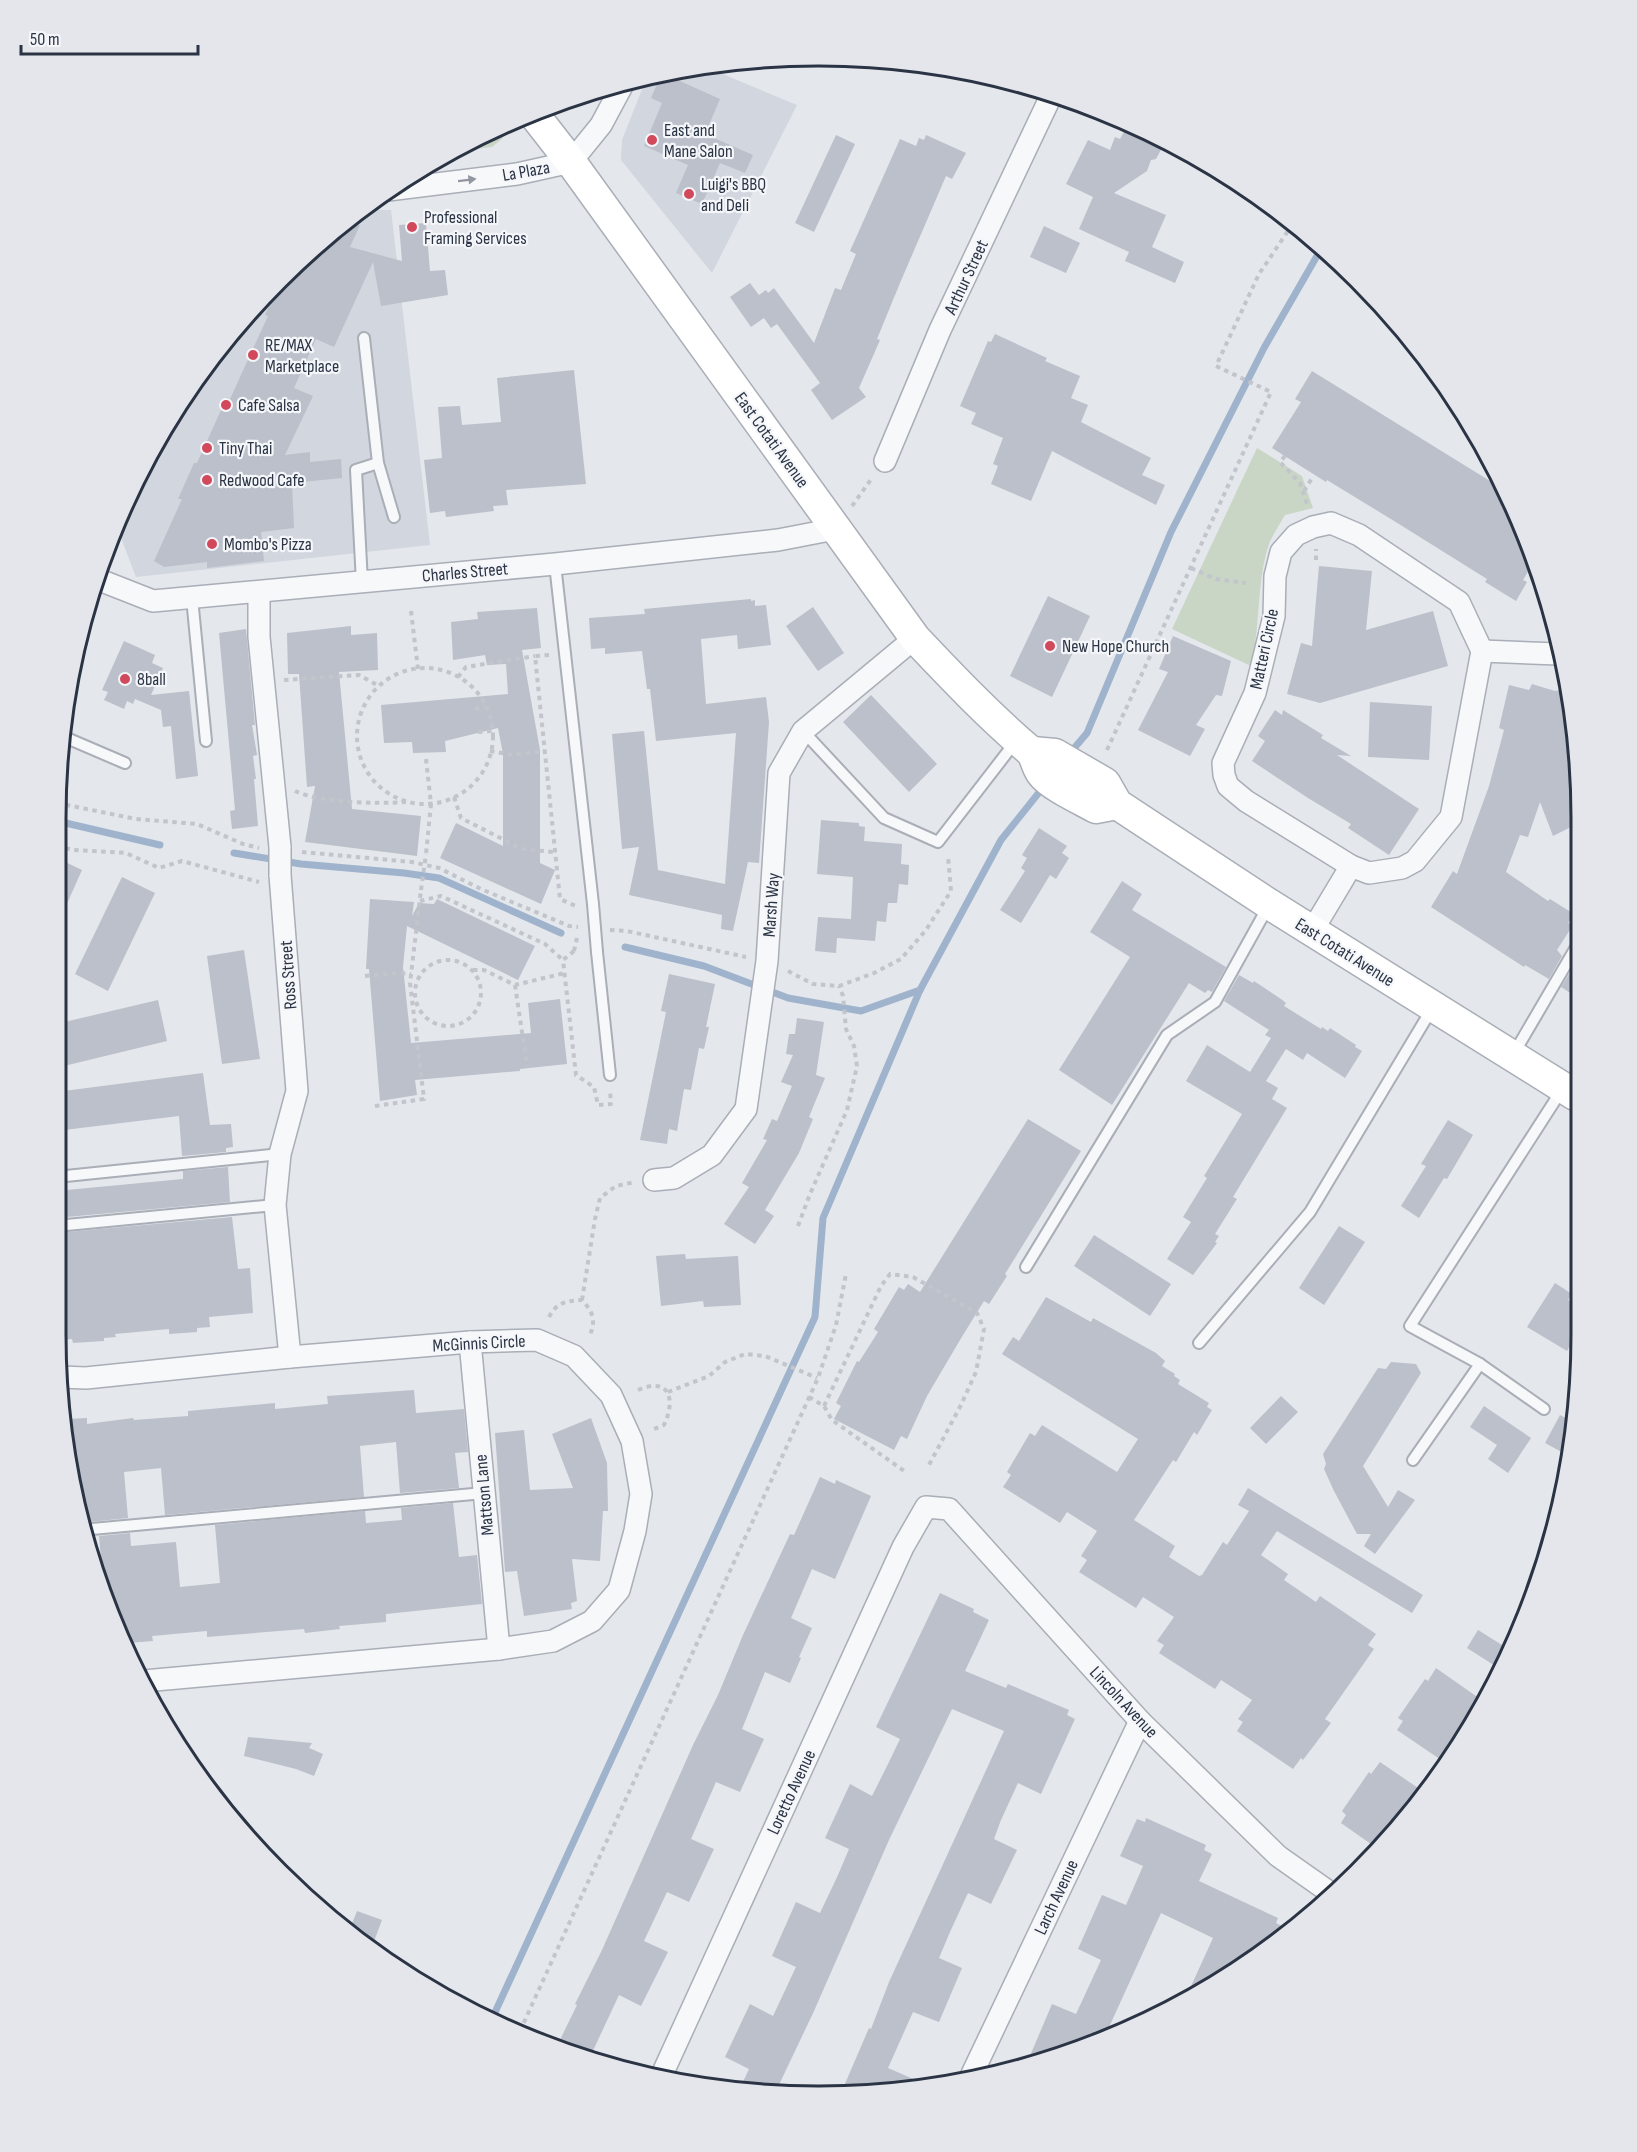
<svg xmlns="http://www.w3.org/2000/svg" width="1637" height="2152" font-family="'Sofia Sans Condensed',sans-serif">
  <rect width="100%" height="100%" fill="#e4e7ec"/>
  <!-- built -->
  <g fill="#d2d6de">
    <path d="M706 67 797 105 712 273 621 160 622 140 647 77 669 70Z"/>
    <path d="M363 210H391L430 545 136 577 121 538 182 404 213 354 279 279Z"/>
  </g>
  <!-- green -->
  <g fill="#c9d6c5">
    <path d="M504 126 503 138 492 147 457 151Z"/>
    <path d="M1257 448 1302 476 1313 508 1285 515C1280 524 1273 534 1269 544 1256 583 1261 626 1251 666L1172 629Z"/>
  </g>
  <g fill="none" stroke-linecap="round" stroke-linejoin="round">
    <!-- stream -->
    <g stroke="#9fb4cc" stroke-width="7">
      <path d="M1070 753 1087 733 1171 532 1264 348 1321 249"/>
      <path d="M57 821 160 845"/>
      <path d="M234 853 301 864 404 873 439 878 561 933"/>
      <path d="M625 947 704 966 788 998 861 1011 920 990"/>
      <path d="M491 2021 815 1317 823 1218 920 990 1001 840 1045 785"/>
    </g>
  </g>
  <!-- building -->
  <g fill="#bbc0ca">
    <path d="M662 73 720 99 705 134 753 155 745 173 720 163 702 204 676 193 688 165 644 146 662 103 651 98Z"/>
    <path d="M1126 128 1163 146 1156 159 1151 160 1147 171 1114 193 1166 215 1152 247 1184 262 1175 283 1125 261 1129 252 1079 229 1093 197 1066 184 1088 140 1110 150 1115 137 1120 139Z"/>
    <path d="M836 135 855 144 814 232 795 223Z"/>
    <path d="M926 135 966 153 952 179 946 176 900 283 877 339 880 340 859 388 866 397 832 420 811 390 820 383 777 324 771 328 764 318 751 327 730 297 750 283 759 295 766 290 768 293 774 288 814 343 835 288 841 290 856 254 850 251 900 139 916 146 919 138 924 140Z"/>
    <path d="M426 223 430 271 445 270 448 295 381 306 373 262 334 347 316 339 294 388 313 396 285 455 310 452V462L341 459 342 478 292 483 294 528 261 532 264 561 207 568V562L164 567 154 561 182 499H178L194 463H197L227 397 230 399 268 316 265 315 282 276 342 228 360 225 350 247 402 261 399 225Z"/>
    <path d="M1044 226 1080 243 1066 273 1030 257Z"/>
    <path d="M995 334 1047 358 1045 361 1080 376 1071 398 1088 405 1081 422 1151 458 1142 475 1165 485 1156 505 1052 451 1031 501 991 484 998 466 993 464 1003 438 971 424 976 413 960 406 988 341 991 342Z"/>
    <path d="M574 370 586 484 506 490 508 505 493 506 494 511 446 517 445 511 430 513 424 460 442 458 438 407 460 406 462 425 501 422 497 378Z"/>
    <path d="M1312 371 1503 489 1524 527 1533 563 1523 580 1527 582 1516 601 1485 582 1487 579 1399 524 1327 480 1326 482 1272 448 1301 402 1295 399Z"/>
    <path d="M1319 566 1372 571 1366 630 1433 611 1448 666 1320 703 1287 694 1301 643 1312 646Z"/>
    <path d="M1048 596 1090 616 1052 697 1010 676Z"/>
    <path d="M751 599V601L755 600V606L766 605 771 645 738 649 737 635 701 639 706 704 766 697 769 722 759 863 748 862 733 931 721 929 722 915 629 895 639 847 622 849 612 734 644 731 658 870 725 884 736 733 656 741 650 689H647L642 651 605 654V648L591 649 589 618 645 614 644 609Z"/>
    <path d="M813 607 844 653 818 671 786 626Z"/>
    <path d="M537 608 541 648 522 650 540 750V863L555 870 541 904 440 858 456 823 503 846V754L498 728 445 741 446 752 413 753 412 742 384 743 381 705 508 694 506 664 487 665 485 655 453 660 451 622 478 619 477 612Z"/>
    <path d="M351 626V635L377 633 378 670 339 672 352 809 421 816 417 856 305 842 315 786 307 787 299 674H288L287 633Z"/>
    <path d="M246 629 255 725H252L257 755 253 756 256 779H254L258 826 232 829 230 811 235 810 219 633Z"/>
    <path d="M1173 636 1231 661 1222 696 1216 695 1196 725 1205 729 1190 756 1138 730 1168 672 1159 669Z"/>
    <path d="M124 641 155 655 152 663 163 668 151 695 189 691 198 776 176 779 171 726 163 727 161 710 135 699 133 704 127 701 124 709 104 700 108 692 102 690Z"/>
    <path d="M1532 684 1555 691 1567 689 1575 719V825L1553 836 1540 802 1528 837 1520 835 1506 872 1548 901 1550 899 1574 914 1568 923 1573 925 1557 950 1562 956 1549 979 1525 965 1524 967 1431 907 1453 871 1457 874 1489 786 1504 730 1499 728 1509 685 1529 690Z"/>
    <path d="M871 695 937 764 909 792 843 722Z"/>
    <path d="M1370 702 1432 706 1429 760 1368 757Z"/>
    <path d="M1275 710 1282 715 1283 710 1323 735 1321 738 1351 756 1337 755 1419 809 1389 855 1348 828 1351 824 1308 798 1252 761 1265 741 1258 736Z"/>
    <path d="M821 820 859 823V826L865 827 864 841 902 844 901 864 909 865 908 885 899 884 897 903H888L886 922 877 921 875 941 837 938 836 953 815 951 818 917 851 919 853 877 817 874Z"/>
    <path d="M1039 828 1067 846 1062 853 1069 858 1056 879 1050 875 1021 923 1000 910 1025 871 1021 868 1027 858 1022 855Z"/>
    <path d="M57 858 82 870 57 926Z"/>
    <path d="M122 877 155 893 108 991 75 974Z"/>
    <path d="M1122 881 1142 894 1132 910 1226 967 1212 992 1208 990 1205 993 1189 983 1112 1105 1059 1070 1130 957 1090 932Z"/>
    <path d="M370 899 414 902 412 916 419 903 434 904 437 899 535 946 518 980 407 926 403 967 411 1043 531 1033 528 1003 560 999 567 1064 520 1069V1071L415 1080 417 1095 380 1101 369 969H366Z"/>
    <path d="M244 950 260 1059 222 1064 207 956Z"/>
    <path d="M1574 966 1575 967V996L1561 987Z"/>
    <path d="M669 974 715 984 706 1027H709L704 1049 699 1048 691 1090 684 1089 677 1131 669 1129 667 1144 640 1140 666 1012 661 1011Z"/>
    <path d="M1239 975 1253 983 1254 981 1281 999 1286 1003 1284 1006 1321 1029 1322 1027 1328 1031 1330 1028 1356 1045 1355 1047 1362 1051 1345 1078 1307 1053 1303 1060 1286 1049 1266 1081 1278 1088 1272 1099 1287 1108 1233 1197 1237 1199 1215 1234 1219 1236 1215 1242 1217 1243 1193 1275 1167 1259 1191 1222 1183 1217 1207 1178 1204 1176 1242 1114 1186 1081 1207 1045 1250 1072 1271 1038 1265 1035 1269 1030 1224 1001Z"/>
    <path d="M158 1000 167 1041 64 1066 56 1034V1024Z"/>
    <path d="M797 1018 824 1022 816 1075 825 1078 809 1117 813 1119 799 1153 765 1210 774 1216 755 1244 724 1224 749 1187 742 1183 767 1140 763 1139 772 1119 777 1121 792 1086 781 1082 793 1055 786 1054 789 1034H795Z"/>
    <path d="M203 1073 210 1125 231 1124 233 1147 226 1148V1152L182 1156 179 1116 56 1131V1092Z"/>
    <path d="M1028 1119 1081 1151 1005 1274 1007 1276 989 1304 984 1301 960 1340 927 1396 907 1439 901 1436 894 1450 834 1419 841 1406 836 1403 857 1361 859 1362 878 1332 874 1329 899 1287 904 1290 908 1284 920 1292Z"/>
    <path d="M1448 1120 1473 1135 1447 1179 1444 1178 1419 1218 1401 1206 1426 1166 1421 1164Z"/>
    <path d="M228 1167 230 1202 56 1218V1191L183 1179V1171Z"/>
    <path d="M232 1217 238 1269 250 1268 253 1313 209 1317 210 1327 197 1328V1332L169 1334V1329L115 1334 116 1337 104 1338V1341L73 1343 72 1339 56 1340V1233Z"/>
    <path d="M1339 1226 1365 1242 1324 1305 1299 1288Z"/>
    <path d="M1094 1235 1171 1284 1150 1316 1074 1266Z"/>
    <path d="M685 1254 686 1259 738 1256 741 1305 704 1307 703 1301 661 1306 656 1256Z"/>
    <path d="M1555 1283 1572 1294 1568 1300 1575 1304V1337L1567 1351 1527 1327Z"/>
    <path d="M1046 1297 1091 1322 1093 1318 1156 1353 1165 1361 1162 1366 1175 1374 1174 1376 1180 1380 1178 1384 1209 1403 1207 1407 1212 1410 1197 1435 1194 1432 1176 1462 1173 1460 1134 1520 1175 1546 1169 1557 1199 1576 1202 1575 1223 1542 1227 1545 1249 1511 1238 1505 1248 1488 1423 1595 1412 1613 1277 1531 1261 1555 1288 1574 1284 1580 1316 1602 1320 1596 1376 1634 1368 1645 1374 1649 1325 1719 1331 1723 1303 1760 1301 1758 1293 1769 1237 1731 1243 1722 1238 1719 1252 1700 1221 1680 1215 1689 1159 1653 1164 1645 1157 1641 1174 1617 1143 1597 1136 1608 1079 1572 1087 1560 1081 1556 1097 1531 1067 1512 1060 1523 1003 1487 1011 1475 1007 1472 1030 1433 1035 1436 1042 1425 1117 1472 1138 1439 1002 1354 1013 1337 1019 1341Z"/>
    <path d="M1391 1362 1416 1364 1421 1373 1363 1466 1388 1507 1398 1490 1415 1500 1375 1554 1364 1546 1371 1534H1357L1334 1491 1324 1469 1326 1464 1323 1454 1378 1368 1386 1369Z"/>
    <path d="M414 1390 416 1413 464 1409 468 1452 455 1453 459 1488 400 1493 396 1442 360 1446 364 1497 165 1515 161 1468 124 1472 128 1518 80 1523 67 1419 87 1418V1424L133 1418 134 1420 188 1416V1411L275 1403V1409L328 1404 327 1396Z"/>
    <path d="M1281 1396 1298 1412 1266 1444 1250 1428Z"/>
    <path d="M1484 1406 1531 1438 1508 1473 1488 1459 1497 1445 1470 1427Z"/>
    <path d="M1560 1415 1575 1423V1433L1569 1456 1545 1443Z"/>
    <path d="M591 1418 607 1463 608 1511H603L600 1561 572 1559 577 1601 571 1603 572 1609 524 1616 517 1571 505 1572 495 1433 524 1430 530 1490 573 1488 552 1434Z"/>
    <path d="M820 1477 835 1484 836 1480 871 1496 835 1579 812 1569 791 1618 812 1628 799 1657 801 1658 790 1683 765 1672 742 1729 764 1739 740 1792 716 1782 691 1839 714 1849 689 1902 667 1892 644 1941 668 1952 641 2006 619 1995 591 2055 558 2044 577 2005 575 2004 602 1950 693 1745 718 1695 743 1635 790 1534 794 1535Z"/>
    <path d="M453 1503 459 1557 477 1555 482 1604 386 1614V1622L339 1626 340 1629 305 1633 304 1629 207 1637V1631L152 1636 153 1641 128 1643 103 1583 99 1536 130 1533 131 1546 176 1542 180 1587 220 1583 215 1525 365 1511 366 1523 402 1520 401 1508Z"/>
    <path d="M940 1593 974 1609 973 1612 989 1620 965 1671 1006 1688 1008 1684 1069 1710 1067 1715 1075 1719 1041 1794 1018 1783 1001 1820 994 1839 1017 1850 991 1904 968 1893 950 1932 939 1958 962 1968 939 2022 913 2012 888 2068 925 2084 868 2095 841 2093 869 2028 871 2029 889 1982 1004 1731 952 1709 889 1840 814 2011 777 2089 741 2086 749 2069 725 2057 750 2004 773 2016 796 1967 772 1956 796 1902 820 1913 838 1875 849 1849 825 1838 850 1784 872 1796 888 1764 900 1739 876 1727Z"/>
    <path d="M1478 1630 1510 1650 1500 1669 1467 1648Z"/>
    <path d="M1436 1668 1483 1701 1453 1757 1447 1764 1397 1730 1403 1721 1398 1718 1425 1679 1428 1681Z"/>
    <path d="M248 1737 312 1743 309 1748 323 1754 314 1776 296 1769 244 1756Z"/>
    <path d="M1380 1762 1424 1792 1378 1849 1341 1823 1346 1815 1342 1811 1369 1772 1371 1774Z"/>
    <path d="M1146 1818 1206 1845 1204 1850 1212 1854 1199 1881 1278 1918 1276 1923 1289 1930 1255 1958 1245 1953 1236 1971 1187 1995 1213 1938 1161 1913 1105 2036 1063 2056 1027 2063 1052 2004 1076 2014 1101 1960 1078 1949 1102 1895 1126 1905 1143 1866 1120 1856 1137 1819 1145 1822Z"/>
    <path d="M357 1911 382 1920 371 1949 349 1931Z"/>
  </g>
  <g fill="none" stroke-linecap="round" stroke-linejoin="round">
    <!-- service casing -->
    <g stroke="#a9aeb7" stroke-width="14">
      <g id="service">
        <path d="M378 463 394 517"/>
        <path d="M555 564 593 904"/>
        <path d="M362 582 356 470 378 463 364 338"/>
        <path d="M192 598 206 741"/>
        <path d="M803 731 884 818 938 842 1016 741"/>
        <path d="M62 736 125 763"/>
        <path d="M597 952 610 1075"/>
        <path d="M1513 1055 1575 949"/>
        <path d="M56 1177 280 1154"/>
        <path d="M56 1226 275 1205"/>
        <path d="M1026 1267 1167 1035 1215 1002 1269 905"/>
        <path d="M1199 1343 1310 1212 1433 1007"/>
        <path d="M1480 1364 1544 1409"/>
        <path d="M1413 1460 1480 1364 1410 1326 1563 1088"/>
        <path d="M81 1530 484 1493"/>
      </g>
    </g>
    <!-- minor casing -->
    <g stroke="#a9aeb7" stroke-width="24">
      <g id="minor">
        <path d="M388 190 517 174 571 162 601 125 623 84"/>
        <path d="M885 461 940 330 1051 96"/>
        <path d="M1331 523 1359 535 1459 602 1482 651 1451 817 1415 861 1402 868 1369 873 1351 866 1246 801 1228 786 1224 775 1223 763 1255 693 1274 616 1275 576 1281 552 1296 535 1313 527Z"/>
        <path d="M97 579 153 601 555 564 778 540 835 529"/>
        <path d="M259 592V637L280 847"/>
        <path d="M1482 651 1558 654"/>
        <path d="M280 875 297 1091 280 1154 275 1205 290 1357"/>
        <path d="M1312 931 1351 866"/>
        <path d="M654 1180 674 1178 712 1155 746 1109 767 961 779 773 803 731 915 638"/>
        <path d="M470 1342 499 1649"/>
        <path d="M61 1377 86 1378 290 1357 470 1342 537 1340 574 1356 611 1395 632 1441 641 1494 635 1531 619 1590 592 1621 553 1641 499 1649 144 1681"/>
        <path d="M972 2074 1140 1721"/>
        <path d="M660 2079 903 1547 926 1507 949 1509 1140 1721 1278 1856 1332 1894"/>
      </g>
    </g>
    <!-- secondary casing -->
    <g stroke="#a9aeb7" stroke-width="33">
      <g id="secondary">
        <path d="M532 112 571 162 915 638C952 677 988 715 1029 750 1036 756 1036 767 1042 774 1051 786 1082 800 1096 808L1117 804"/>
        <path d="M1032 752 1055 754 1105 783 1117 804 1269 904 1575 1095"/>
      </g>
    </g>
    <!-- path -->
    <g stroke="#c2c5cb" stroke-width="4" stroke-dasharray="4.5 4.5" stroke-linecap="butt">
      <path d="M491 133 496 141"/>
      <path d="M1285 456 1280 462 1300 483 1308 507"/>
      <path d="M1304 491 1312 478"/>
      <path d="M852 506 872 478"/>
      <path d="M1316 560V549"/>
      <path d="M1191 568 1216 579 1246 583"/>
      <path d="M411 611 418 669"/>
      <path d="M549 655 535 656 560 899 578 907"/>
      <circle cx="425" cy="736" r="68"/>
      <path d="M458 677 466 667 535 656"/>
      <path d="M284 680 359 675 379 686"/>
      <path d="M475 709 486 707"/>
      <path d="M478 732 492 731"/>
      <path d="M1107 750 1271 392 1216 366 1259 274 1292 225"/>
      <path d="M490 751 513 755 544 751"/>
      <path d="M426 759 431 804 426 854"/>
      <path d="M295 791C321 803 377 804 406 802"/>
      <path d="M454 797 461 818 522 849 554 852"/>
      <path d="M57 803 136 819 197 824 243 844 259 848"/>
      <path d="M57 845 72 850 126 853 159 868 182 861 259 882"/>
      <path d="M302 852 412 862 439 868 481 889 569 926 578 927"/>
      <path d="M420 901 441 896 545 944 563 960"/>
      <path d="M610 930 627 931 746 957"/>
      <path d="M574 951 563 960 576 1075 594 1087 598 1105 611 1104 610 1090"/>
      <circle cx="448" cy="993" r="33"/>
      <path d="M473 970H484L515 985 565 973"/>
      <path d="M788 971 813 984 839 986 874 973 901 959 926 930 951 891 948 856"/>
      <path d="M365 976 397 973 411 974"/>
      <path d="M515 985 527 1066"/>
      <path d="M375 1106 424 1099 410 983 421 890"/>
      <path d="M798 1226 810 1194 847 1110 857 1066 854 1046 846 1029 843 996 839 986"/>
      <path d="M582 1300 595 1219 600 1198 616 1186 635 1182"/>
      <path d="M549 1317C557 1302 566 1301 582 1300 593 1312 596 1320 590 1335"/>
      <path d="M638 1390C670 1376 676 1400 664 1425L654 1429"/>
      <path d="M668 1392 709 1376 725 1362 745 1354 765 1356 817 1378"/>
      <path d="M809 1397 824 1406 832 1420 907 1473"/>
      <path d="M824 1406 881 1286 890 1274 913 1277 977 1313 984 1329 976 1372 961 1405 929 1465"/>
      <path d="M520 2031 818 1378 836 1325 846 1274"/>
    </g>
    <!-- service -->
    <use href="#service" stroke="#f7f8fa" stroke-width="10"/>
    <!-- minor -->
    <use href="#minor" stroke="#f7f8fa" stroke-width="21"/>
    <!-- secondary -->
    <use href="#secondary" stroke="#fff" stroke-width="30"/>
    <!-- service-bridge casing -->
    <g stroke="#a9aeb7" stroke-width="14" stroke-linecap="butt">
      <path id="service-bridge" d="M593 904 597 952"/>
    </g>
    <!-- minor-bridge casing -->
    <g stroke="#a9aeb7" stroke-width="24" stroke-linecap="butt">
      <path id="minor-bridge" d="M280 847V875"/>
    </g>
    <!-- path-bridge -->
    <g stroke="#c2c5cb" stroke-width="4" stroke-dasharray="4.5 4.5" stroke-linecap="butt">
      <path d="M421 890 426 854"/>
      <path d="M574 951 577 938"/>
    </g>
    <!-- service-bridge -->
    <use href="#service-bridge" stroke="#f7f8fa" stroke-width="10"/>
    <!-- minor-bridge -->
    <use href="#minor-bridge" stroke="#f7f8fa" stroke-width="21"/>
  </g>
  <!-- one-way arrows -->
  <defs><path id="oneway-solid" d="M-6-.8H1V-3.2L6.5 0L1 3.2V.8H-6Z" transform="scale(1.5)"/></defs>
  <use fill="#9196a0" href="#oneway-solid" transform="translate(467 180) rotate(-7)"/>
  <!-- markers -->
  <g fill="#d1495b" stroke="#f4f6f9" stroke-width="2">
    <circle cx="652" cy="140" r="6"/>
    <circle cx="689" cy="194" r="6"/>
    <circle cx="412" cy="227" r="6"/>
    <circle cx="253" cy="355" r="6"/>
    <circle cx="226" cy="405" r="6"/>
    <circle cx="207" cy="448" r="6"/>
    <circle cx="207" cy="480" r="6"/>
    <circle cx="212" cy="544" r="6"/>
    <circle cx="1050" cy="646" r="6"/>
    <circle cx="125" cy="679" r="6"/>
  </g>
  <g text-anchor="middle" stroke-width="4.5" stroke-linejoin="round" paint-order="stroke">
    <!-- poi labels -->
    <g font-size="18" fill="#2b3445" stroke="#f4f6f9" text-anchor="start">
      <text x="664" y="136">East and<tspan x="664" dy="21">Mane Salon</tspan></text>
      <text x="701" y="190">Luigi's BBQ<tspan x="701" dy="21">and Deli</tspan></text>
      <text x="424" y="223">Professional<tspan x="424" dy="21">Framing Services</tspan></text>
      <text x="265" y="351">RE/MAX<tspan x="265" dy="21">Marketplace</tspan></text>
      <text x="238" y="411">Cafe Salsa</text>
      <text x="219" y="454">Tiny Thai</text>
      <text x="219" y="486">Redwood Cafe</text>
      <text x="224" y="550">Mombo's Pizza</text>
      <text x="1062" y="652">New Hope Church</text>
      <text x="137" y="685">8ball</text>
    </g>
    <!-- street labels -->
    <g font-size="18" fill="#2b3445" stroke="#f4f6f9">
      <text transform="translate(526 171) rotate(-10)" y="6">La Plaza</text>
      <text transform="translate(966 277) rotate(-65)" y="6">Arthur Street</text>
      <text transform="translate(772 440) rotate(54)" y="6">East Cotati Avenue</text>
      <text transform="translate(465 572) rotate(-5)" y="6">Charles Street</text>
      <text transform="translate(1264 649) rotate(-78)" y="6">Matteri Circle</text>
      <text transform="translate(771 905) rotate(-86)" y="6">Marsh Way</text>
      <text transform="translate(1345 952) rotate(32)" y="6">East Cotati Avenue</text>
      <text transform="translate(288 975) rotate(-94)" y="6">Ross Street</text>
      <text transform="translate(479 1343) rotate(-3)" y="6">McGinnis Circle</text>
      <text transform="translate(484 1495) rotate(-95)" y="6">Mattson Lane</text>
      <text transform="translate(1124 1702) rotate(47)" y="6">Lincoln Avenue</text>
      <text transform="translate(791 1792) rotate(-65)" y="6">Loretto Avenue</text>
      <text transform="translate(1056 1897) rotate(-65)" y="6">Larch Avenue</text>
    </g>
  </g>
  <!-- crop -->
  <path d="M0 0H1637V2152H0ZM818 66H819A752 752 0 0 1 1571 818V1334A752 752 0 0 1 819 2086H818A752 752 0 0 1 66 1334V818A752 752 0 0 1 818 66Z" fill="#e4e6eb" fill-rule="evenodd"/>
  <path fill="none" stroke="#2b3445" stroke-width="3" d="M818 66H819A752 752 0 0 1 1571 818V1334A752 752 0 0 1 819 2086H818A752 752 0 0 1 66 1334V818A752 752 0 0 1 818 66Z"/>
  <!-- scale -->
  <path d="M21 45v9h177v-9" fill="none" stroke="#2b3445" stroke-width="3"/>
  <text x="30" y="45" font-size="18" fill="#2b3445" stroke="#f4f6f9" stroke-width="4.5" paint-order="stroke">50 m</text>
</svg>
